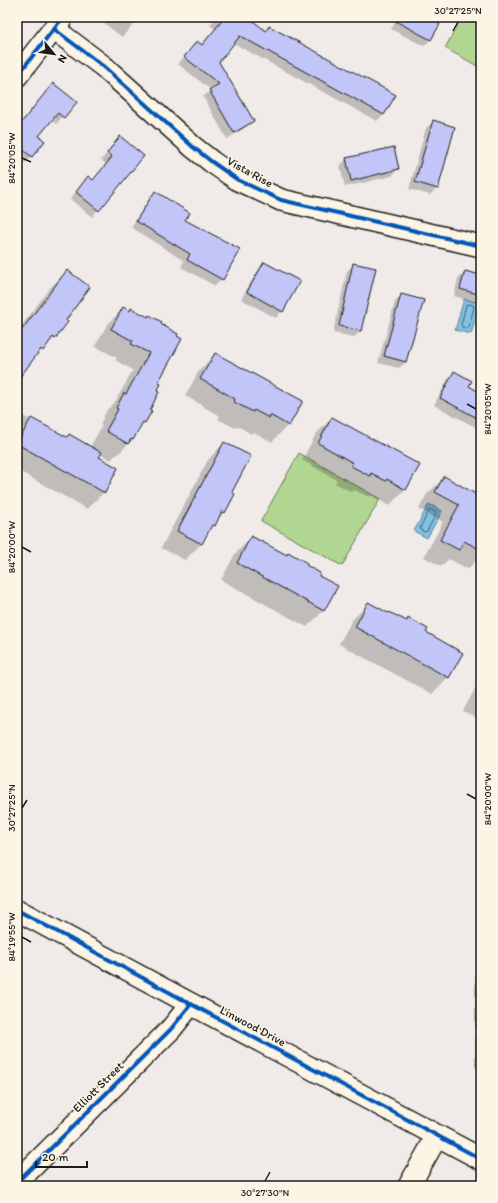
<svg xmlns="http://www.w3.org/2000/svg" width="498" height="1203" font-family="Itim,sans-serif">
  <rect width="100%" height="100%" fill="#f0ebe9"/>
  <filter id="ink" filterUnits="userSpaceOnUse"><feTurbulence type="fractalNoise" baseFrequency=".025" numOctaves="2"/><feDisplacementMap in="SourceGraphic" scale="8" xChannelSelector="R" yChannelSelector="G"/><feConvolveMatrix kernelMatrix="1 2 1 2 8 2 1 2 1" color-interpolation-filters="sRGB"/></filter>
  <g filter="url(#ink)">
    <!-- green -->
    <g fill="#b1d691" stroke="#667956">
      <path d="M462 17H481V68L445 48Z"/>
      <path d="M299 453 380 499 342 566 261 521Z"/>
      <path d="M481 966V1069L476 1067V972Z"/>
    </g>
    <!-- water -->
    <g fill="#81c2e2" stroke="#598093">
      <path d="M464 299 480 303 471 334 455 330Z"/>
      <path d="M429 504 442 511 427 538 414 531Z"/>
    </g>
    <!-- shadow -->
    <g fill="#0003">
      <path d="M102 17H140L122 37 100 20Z"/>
      <path d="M216 17H246L264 31 269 27 394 95 383 115 377 121 233 43 218 62 253 121 246 127 227 139 203 97 211 90 178 64 197 42 201 45 215 29 210 25Z"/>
      <path d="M398 17H425L439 25 430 40 424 46 391 29Z"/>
      <path d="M53 84 75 102 56 124 51 119 38 136 32 157 25 163 17 157V128L46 91Z"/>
      <path d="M433 122 437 188 430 195 409 189 426 128Z"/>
      <path d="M120 138 98 210 92 217 70 199 88 177 92 181 106 164 101 160Z"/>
      <path d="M346 159 398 169 392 176 345 187 340 166Z"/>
      <path d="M155 192 184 220 222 279 215 286 181 267 184 261 131 227 149 199Z"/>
      <path d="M264 263 282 311 276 318 241 299 258 270Z"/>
      <path d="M354 264 361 331 354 337 333 333 347 271Z"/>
      <path d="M67 271 64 320 54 338 30 362 17 378V332L50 288Z"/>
      <path d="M465 272 481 276V298L477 303 454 296 458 279Z"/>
      <path d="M402 295 406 362 399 368 378 363 395 302Z"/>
      <path d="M123 308 129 311 131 309 148 318 157 383 144 422 139 428 133 439 116 456 115 455 111 460 100 454 98 458 104 492 87 509 17 470V413L66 438 90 447 102 426 100 424 107 410 115 402 133 370 115 360 117 358 95 346 107 325Z"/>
      <path d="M215 354 288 425 272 442 253 432 251 434 238 426 235 428 218 419 220 416 204 407V406L185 396 199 371Z"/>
      <path d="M455 372 468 387 481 394V430L434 405 448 379Z"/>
      <path d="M332 418 405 489 389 506 371 495 369 497 354 490 352 492 335 483 337 480 302 460 316 434Z"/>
      <path d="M224 443 231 493 224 512 207 532 201 544 185 560 161 548 208 460Z"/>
      <path d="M444 478 481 498V509L474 523 481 527V555L468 569 449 559 441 566 424 557 443 522 419 509 427 494Z"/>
      <path d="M251 538 286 556 288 554 317 577 324 610 307 627 221 580 235 554Z"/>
      <path d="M369 603 388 614 406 622 409 619 425 632 448 677 432 694 339 644 352 620Z"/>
      <path d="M481 682V720L463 711 476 687Z"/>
    </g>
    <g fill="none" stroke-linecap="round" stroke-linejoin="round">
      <!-- shore -->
      <g stroke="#445e6b" stroke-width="1">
        <path d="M468 304 473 305 474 307 469 327 467 329 462 327 461 325 466 305Z"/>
        <path d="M432 510 435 512 436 514 427 531 424 532 421 530 420 528 429 511Z"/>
      </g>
    </g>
    <!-- building -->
    <g fill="#c1c5f7" stroke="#1c1c1c">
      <path d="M225 17H248L266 31 269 26 396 95 384 115 240 36 219 62 254 121 234 133 209 90 219 84 184 57 197 41 202 45Z"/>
      <path d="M388 17H427L440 24 431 40Z"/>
      <path d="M53 83 77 102 64 118 58 113 39 136 45 141 32 157 17 145V128Z"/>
      <path d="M433 120 455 127 438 189 415 182Z"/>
      <path d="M120 136 144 156 99 211 76 192 88 176 93 180 112 157 107 153Z"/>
      <path d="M394 147 399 169 351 181 346 158Z"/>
      <path d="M155 191 190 213 185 220 240 249 223 280 187 260 190 254 136 221Z"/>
      <path d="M264 262 300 281 283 312 247 292Z"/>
      <path d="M353 263 376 268 361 331 339 326Z"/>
      <path d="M67 270 90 287 66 320 68 322 55 339 53 337 43 351 41 349 17 381V336Z"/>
      <path d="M465 271 481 275V295L460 289Z"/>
      <path d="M401 294 424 300 406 362 384 356Z"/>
      <path d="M123 307 130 311 131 308 148 317 149 315 162 322 161 324 178 334 177 336 182 339 158 383 161 384 157 391 159 392 150 410 152 411 145 423 143 422 133 440 131 439 128 444 106 431 118 409 116 408 124 393 126 394 149 353 131 344 133 341 111 329Z"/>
      <path d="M215 353 303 401 289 426 270 415 269 418 254 410 253 412 234 402 235 399 220 390 200 379Z"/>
      <path d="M454 371 472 381 469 386 481 393V420L440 398Z"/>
      <path d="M332 417 420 465 406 490 387 479 386 481 371 473 370 476 351 466 353 463 318 443Z"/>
      <path d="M31 418 67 437 69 434 102 453 99 457 118 468 105 493 17 444Z"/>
      <path d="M224 442 251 456 232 492 235 494 225 513 222 511 215 526 212 525 202 544 177 531Z"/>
      <path d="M444 476 481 497V511L475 522 481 525V550L464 541 459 550 440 540 459 505 435 492Z"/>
      <path d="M251 536 287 555 288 552 307 563 306 565 320 573 319 576 338 586 324 611 237 563Z"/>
      <path d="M368 602 388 613 389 612 407 621 408 618 428 629 426 632 463 653 449 678 355 627Z"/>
    </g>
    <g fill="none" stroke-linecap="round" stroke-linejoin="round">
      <!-- minor casing -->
      <g stroke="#1c1c1c" stroke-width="24">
        <g id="minor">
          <path d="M54 29 103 66 193 147 212 162 238 180 281 200 481 246"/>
          <path d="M17 76 62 18"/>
          <path d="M17 910 191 1004 481 1159"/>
          <path d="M17 1182 171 1029 191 1004"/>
          <path d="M409 1186 437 1136"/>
        </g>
      </g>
      <!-- minor -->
      <use href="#minor" stroke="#fcf5e5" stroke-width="21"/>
      <!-- cycleway casing -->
      <g stroke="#fcf5e5" stroke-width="6">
        <g id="cycleway">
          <path d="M54 29 103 66 193 147 212 162 238 180 281 200 481 246"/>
          <path d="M17 76 63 17"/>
          <path d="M17 910 191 1004 481 1159"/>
          <path d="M17 1182 171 1029 191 1004"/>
        </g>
      </g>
      <!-- cycleway -->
      <use href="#cycleway" stroke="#0057b8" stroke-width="4"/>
    </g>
  </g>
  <!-- ticks -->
  <path fill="none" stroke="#1c1c1c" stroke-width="1.5" d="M453 31 458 22M22 158 31 162M467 404 476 409M22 547 31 552M467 794 476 799M22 808 27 800M22 937 31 942M265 1181 270 1172"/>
  <g text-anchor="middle" stroke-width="3.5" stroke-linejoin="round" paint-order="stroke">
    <!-- street labels -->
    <g font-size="12" fill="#1c1c1c" stroke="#fcf5e5">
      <text transform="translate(250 172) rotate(29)" y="4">Vista Rise</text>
      <text transform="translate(253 1026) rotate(28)" y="4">Linwood Drive</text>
      <text transform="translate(98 1087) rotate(-45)" y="4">Elliott Street</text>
    </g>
  </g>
  <!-- margin -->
  <rect width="498" height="1203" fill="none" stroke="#fcf5e5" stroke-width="44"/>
  <!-- north arrow -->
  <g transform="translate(54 54) rotate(119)" stroke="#fcf5e5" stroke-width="3" paint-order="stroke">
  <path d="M0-3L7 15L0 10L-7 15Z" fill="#1c1c1c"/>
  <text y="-6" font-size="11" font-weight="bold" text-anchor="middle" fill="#1c1c1c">N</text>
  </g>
  <!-- scale -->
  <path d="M36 1161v6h51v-6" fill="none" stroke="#1c1c1c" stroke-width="2"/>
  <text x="42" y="1161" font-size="12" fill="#1c1c1c" stroke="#fcf5e5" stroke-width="3" paint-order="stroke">20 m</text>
  <rect x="22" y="22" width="454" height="1159" fill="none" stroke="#1c1c1c" stroke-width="1.5"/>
  <g font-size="10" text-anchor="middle" fill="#1c1c1c">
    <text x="458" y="14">30°27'25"N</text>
    <text transform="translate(11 158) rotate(-90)" y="4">84°20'05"W</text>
    <text transform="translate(487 409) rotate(-90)" y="4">84°20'05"W</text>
    <text transform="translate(11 547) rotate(-90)" y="4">84°20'00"W</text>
    <text transform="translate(487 799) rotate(-90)" y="4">84°20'00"W</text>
    <text transform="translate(11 808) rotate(-90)" y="4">30°27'25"N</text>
    <text transform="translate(11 937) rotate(-90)" y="4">84°19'55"W</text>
    <text x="265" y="1196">30°27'30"N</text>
  </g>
</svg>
